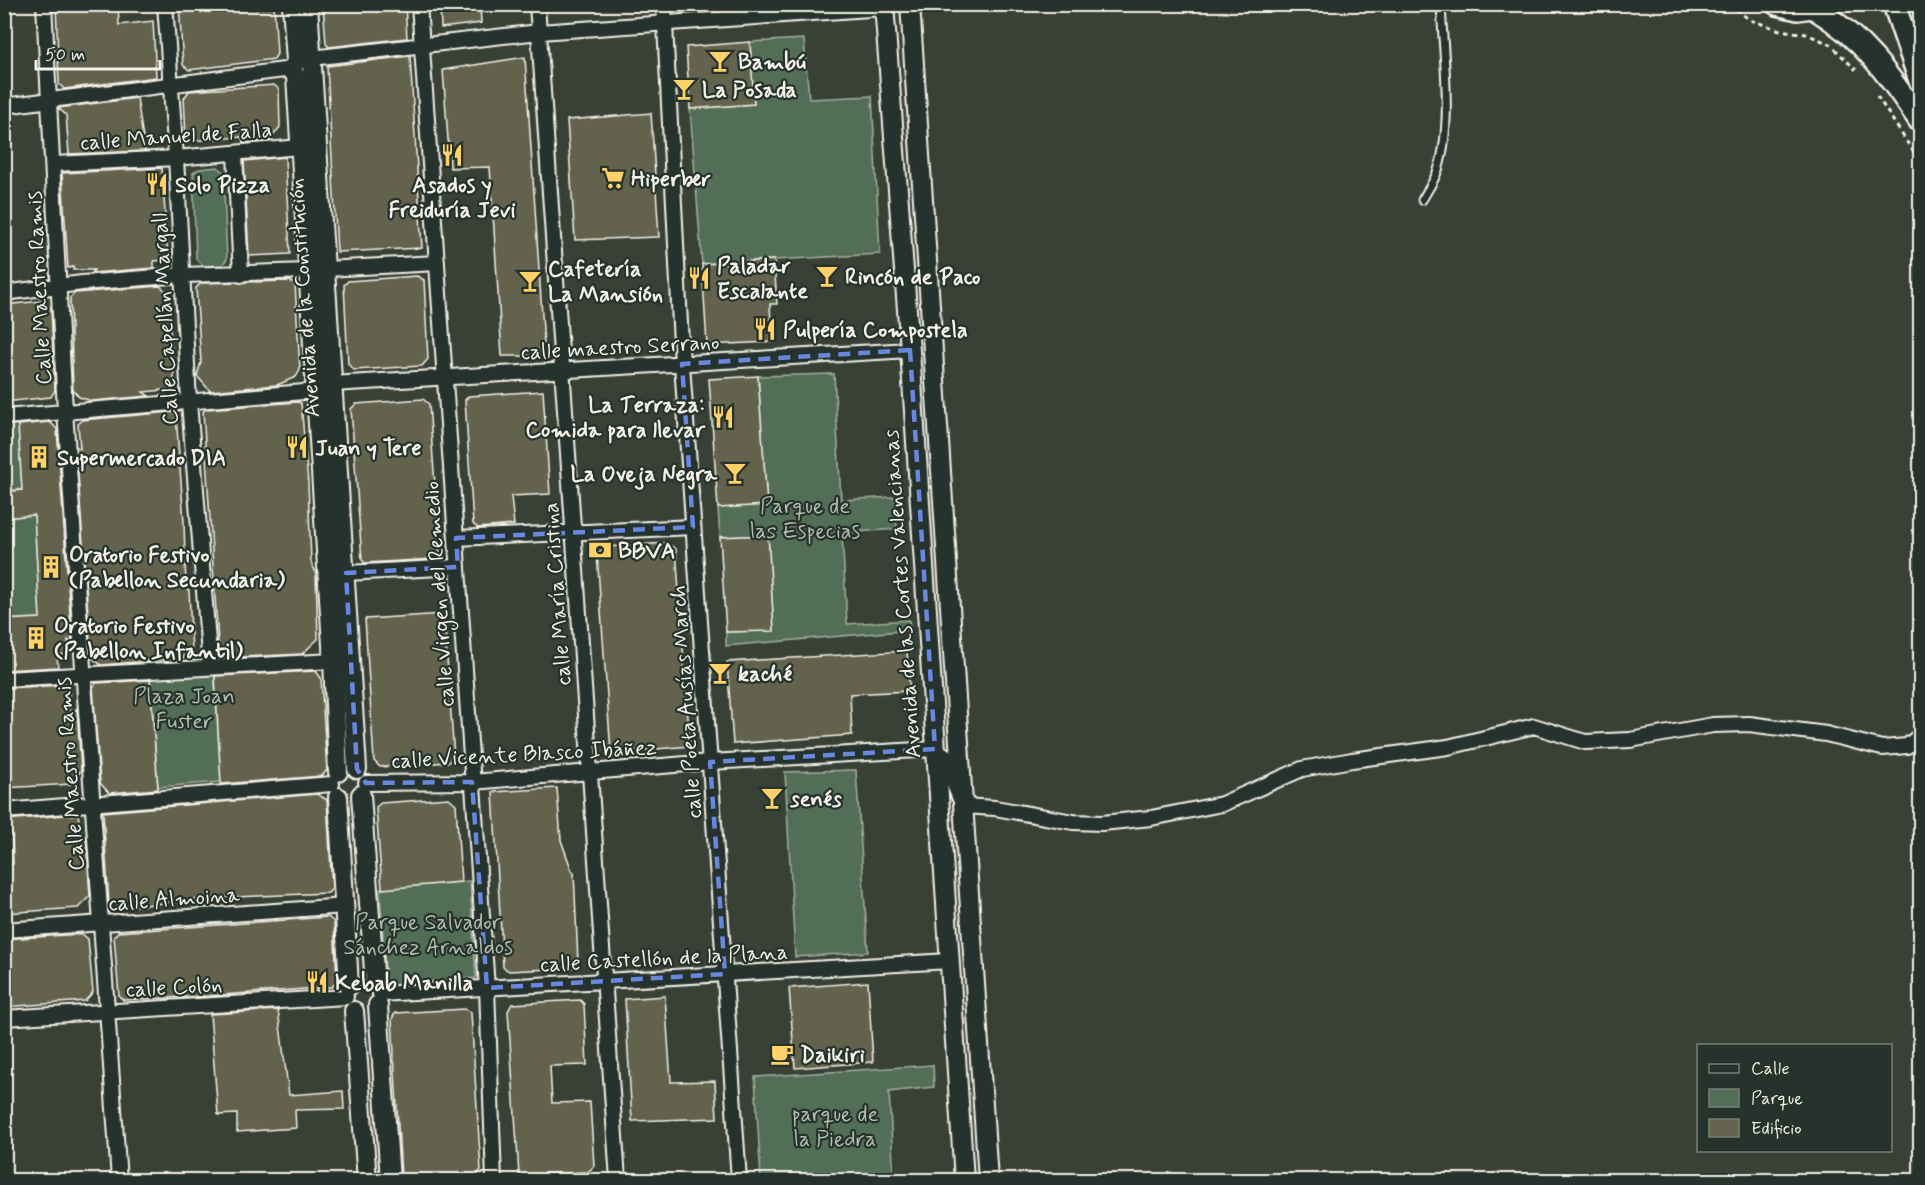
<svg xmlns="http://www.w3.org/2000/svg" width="1925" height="1185" font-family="Mynerve,sans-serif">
  <rect width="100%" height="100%" fill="#394137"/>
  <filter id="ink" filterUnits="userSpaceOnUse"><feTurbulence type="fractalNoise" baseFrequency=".0167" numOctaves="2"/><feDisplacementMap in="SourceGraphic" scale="12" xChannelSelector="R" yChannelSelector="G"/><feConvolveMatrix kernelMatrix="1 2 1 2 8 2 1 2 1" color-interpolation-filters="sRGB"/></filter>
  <g filter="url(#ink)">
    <!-- green -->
    <g fill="#526e56" stroke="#a3b09f" stroke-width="1.5">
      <path d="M804 39 809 99 872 96 880 254 702 264 690 109 754 104 750 42Z"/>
      <path d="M218 167 223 171 227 259 222 265 204 266 196 259 193 173 199 169Z"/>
      <path d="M834 374 841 500 895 497 897 529 842 533 847 624 909 620 911 630 726 646V632L774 630 768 535 720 537 718 508 767 505 758 376Z"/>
      <path d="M5 425H18L22 489 5 491Z"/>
      <path d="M34 515 40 618 5 620V518Z"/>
      <path d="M214 668 221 782 158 787 150 672Z"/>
      <path d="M856 770 868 952 795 957 785 772Z"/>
      <path d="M470 881 476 978 386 986 380 889Z"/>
      <path d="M933 1065 934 1087 889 1092 894 1180H761L755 1077Z"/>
    </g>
    <!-- building -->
    <g fill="#64634e" stroke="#f4f1e8" stroke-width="1.5">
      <path d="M56 4H118L119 25 153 21 156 77 64 89 59 84Z"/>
      <path d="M179 4H274L277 54 274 59 189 70 183 65Z"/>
      <path d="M323 4H405L407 38 329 47 326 44Z"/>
      <path d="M440 4H480L481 23 441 28Z"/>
      <path d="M750 42 754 104 690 109 686 47Z"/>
      <path d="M410 56 422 248 337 252 327 66Z"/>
      <path d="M525 57 544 345H542L543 356H502L490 167 450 168 443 70Z"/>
      <path d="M274 85 279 89 280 127 269 141 243 143 242 137 191 141 186 137 184 98 189 91Z"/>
      <path d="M137 98 145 151 69 154 66 115 58 108Z"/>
      <path d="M651 113 659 237 575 240 567 120Z"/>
      <path d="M285 157 290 254 249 256 244 161Z"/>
      <path d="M162 168 168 257 165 260 154 261V268L92 273 94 270H73V267L68 268 62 173Z"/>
      <path d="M774 260 777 304H770L772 342 707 345 702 264Z"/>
      <path d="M417 276 424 280 428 359 422 366 354 370 348 364 344 285 348 281Z"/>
      <path d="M290 281 295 284 300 370 296 377 277 385 210 391 197 376 201 362 196 288 201 283Z"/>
      <path d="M160 286 167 292 175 389 143 392 149 396 92 401 79 397 73 390 70 298 75 293Z"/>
      <path d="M42 301 51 308 55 390 51 397 4 402V305Z"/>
      <path d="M758 376 767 505 718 508 709 379Z"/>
      <path d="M543 391 550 494 511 496 514 525 478 528 473 524 465 400 469 396Z"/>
      <path d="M423 399 429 404 440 553 435 559 365 563 362 560 351 409 356 404Z"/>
      <path d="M298 402 301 403 308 482 311 562 316 573 318 639 302 654 219 658 203 412 206 409Z"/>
      <path d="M172 412 176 415 184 522 186 589 189 590 192 653H186L183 658 101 665 91 657 76 446 80 449 78 424 82 420Z"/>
      <path d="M50 422 57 429 72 643 68 640 69 655 57 654 58 667 4 670V620L40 618 34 515 4 518V492L22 490 18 425Z"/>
      <path d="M768 535 774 631 726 632 720 537Z"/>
      <path d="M666 543 676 549 690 746 611 753 597 554 605 547Z"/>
      <path d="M444 614 454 757 449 762 380 767 374 761 365 619Z"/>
      <path d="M907 651 910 691 850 694 852 735 733 744 727 662Z"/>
      <path d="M316 671 321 678 327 770 322 776 221 784 215 676Z"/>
      <path d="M150 680 158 789 109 793 100 783 93 687 96 683Z"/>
      <path d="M66 685 69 687 71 716 77 708 81 770 72 784 4 788V750H8L4 688Z"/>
      <path d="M557 788 561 840 572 871 574 872 578 962 572 968 509 971 503 967 493 792Z"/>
      <path d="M317 794 327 800 332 889 328 893 213 898 135 906 109 904 103 812Z"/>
      <path d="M449 798 456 804 461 882 382 889 376 807 381 803Z"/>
      <path d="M78 814 82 841 86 836 90 896 78 908 4 913V864H13L12 836H4V820Z"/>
      <path d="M328 917 334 922 337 981 332 987 208 996 123 1000 119 996 114 936 118 932Z"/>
      <path d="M82 934 88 939 93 992 85 1001 4 1007V939Z"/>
      <path d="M868 982 873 1062 795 1068 789 988Z"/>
      <path d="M665 996 671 1082 715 1081 717 1118 632 1121 625 999Z"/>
      <path d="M580 1000 584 1004 587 1065 550 1066 552 1103 590 1102 594 1166 588 1172 519 1175 508 1011 512 1004Z"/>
      <path d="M465 1009 471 1013 481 1170 475 1178 405 1180 401 1177 392 1019 395 1013Z"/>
      <path d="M278 1010 289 1095 343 1091 344 1109 295 1110 296 1128 237 1132V1114L218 1115 210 1014Z"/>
    </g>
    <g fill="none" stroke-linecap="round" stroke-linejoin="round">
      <!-- lane casing -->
      <g stroke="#f4f1e8" stroke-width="11">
        <path id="lane" d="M1422 200C1428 190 1436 178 1439 167 1453 120 1443 54 1441 4"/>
      </g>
      <!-- street casing -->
      <g stroke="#f4f1e8" stroke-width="18">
        <g id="street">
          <path d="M44 4 65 411 119 1180"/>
          <path d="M165 4 176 158 189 402 210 667"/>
          <path d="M419 4 487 988 494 1180"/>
          <path d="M537 4 618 1180"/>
          <path d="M664 4 682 364 739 1180"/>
          <path d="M311 58 539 32 884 8 891 4"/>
          <path d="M4 106 292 69"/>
          <path d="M235 154 241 275"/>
          <path d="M54 164 176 158 300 147"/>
          <path d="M325 269 437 263"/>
          <path d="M4 293 82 283 182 275 308 271"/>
          <path d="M332 384 910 350"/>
          <path d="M4 417 316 391"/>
          <path d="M456 538 693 527"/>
          <path d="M346 573 458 567"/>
          <path d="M4 679 333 661"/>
          <path d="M366 783 472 782 710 762 935 749 949 758 953 782 963 806 995 808 1073 822 1102 823 1151 818 1222 804 1302 769 1352 760 1448 747 1534 726 1585 742 1630 740 1713 725 1749 724 1826 734 1882 748 1907 746 1920 736"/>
          <path d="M4 811 332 784"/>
          <path d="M4 930 345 906"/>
          <path d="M380 994 950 961"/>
          <path d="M4 1018 346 997"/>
        </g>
      </g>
      <!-- secondary casing -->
      <g stroke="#f4f1e8" stroke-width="22">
        <g id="secondary">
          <path d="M292 4 296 61 292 69 296 77 333 661 338 772"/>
          <path d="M308 4 357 769"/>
          <path d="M884 4 910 350 964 1180"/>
          <path d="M910 4 988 1180"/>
          <path d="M361 795 375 984"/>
          <path d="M338 797 349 986"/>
          <path d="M378 1005 390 1180"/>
          <path d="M354 1011 367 1180"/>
        </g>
      </g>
      <!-- primary casing -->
      <g stroke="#f4f1e8" stroke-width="26">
        <g id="primary">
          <path d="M1777 4 1798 9 1826 5"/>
          <path d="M1894 4 1920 81"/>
          <path d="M1814 8C1863 38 1889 75 1920 121"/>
        </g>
      </g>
      <!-- path -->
      <g stroke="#f4f1e8" stroke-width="3" stroke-dasharray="4.5 4.5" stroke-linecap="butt">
        <path d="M1729 4 1750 20 1780 30 1806 34 1830 44 1856 70"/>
        <path d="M1877 96 1920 162"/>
      </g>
      <!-- lane -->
      <use href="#lane" stroke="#26332d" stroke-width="7"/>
      <!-- street -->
      <use href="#street" stroke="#26332d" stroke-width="14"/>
      <!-- secondary -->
      <use href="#secondary" stroke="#26332d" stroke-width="18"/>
      <!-- primary -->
      <use href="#primary" stroke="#26332d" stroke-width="21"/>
    </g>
  </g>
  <!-- marked area -->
  <path fill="none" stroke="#6887de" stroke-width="4.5" stroke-dasharray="12 8" stroke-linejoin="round" d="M910 350 935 749 710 762 725 974 487 988 472 782 366 783 357 769 346 573 458 567 456 538 693 527 682 364Z"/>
  <!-- icons -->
  <defs>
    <g id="bar-bare" transform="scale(1.8)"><path d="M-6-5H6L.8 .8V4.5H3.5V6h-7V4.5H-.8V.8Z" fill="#ffd166" stroke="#26332d" stroke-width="2.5" paint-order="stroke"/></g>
    <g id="restaurant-bare" transform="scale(1.8)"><path d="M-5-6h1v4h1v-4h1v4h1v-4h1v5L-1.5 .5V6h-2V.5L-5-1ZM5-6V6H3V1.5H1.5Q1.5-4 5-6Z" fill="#ffd166" stroke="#26332d" stroke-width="2.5" paint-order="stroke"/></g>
    <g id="supermarket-bare" transform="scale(1.8)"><path d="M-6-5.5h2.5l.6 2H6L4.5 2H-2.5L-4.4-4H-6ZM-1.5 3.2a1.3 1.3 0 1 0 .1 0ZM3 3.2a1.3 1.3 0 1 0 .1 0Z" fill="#ffd166" stroke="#26332d" stroke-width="2.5" paint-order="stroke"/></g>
    <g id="building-bare" transform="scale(1.8)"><path d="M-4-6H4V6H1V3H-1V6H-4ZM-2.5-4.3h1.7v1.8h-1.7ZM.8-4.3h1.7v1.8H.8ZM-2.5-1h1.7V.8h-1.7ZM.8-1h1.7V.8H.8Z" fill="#ffd166" stroke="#26332d" stroke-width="2.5" paint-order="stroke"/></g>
    <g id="bank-bare" transform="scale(1.8)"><path d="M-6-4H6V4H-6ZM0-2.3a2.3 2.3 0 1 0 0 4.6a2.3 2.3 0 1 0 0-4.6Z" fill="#ffd166" stroke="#26332d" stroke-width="2.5" paint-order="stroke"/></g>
    <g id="cafe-bare" transform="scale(1.8)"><path d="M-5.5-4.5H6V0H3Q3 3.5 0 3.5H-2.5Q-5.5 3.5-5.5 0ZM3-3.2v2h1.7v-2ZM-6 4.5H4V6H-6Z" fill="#ffd166" stroke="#26332d" stroke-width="2.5" paint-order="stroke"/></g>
  </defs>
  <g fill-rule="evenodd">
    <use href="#bar-bare" x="720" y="61"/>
    <use href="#bar-bare" x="684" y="89"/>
    <use href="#restaurant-bare" x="452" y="155"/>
    <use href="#supermarket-bare" x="613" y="178"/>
    <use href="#restaurant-bare" x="157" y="184"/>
    <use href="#bar-bare" x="827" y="276"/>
    <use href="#restaurant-bare" x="699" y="278"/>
    <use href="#bar-bare" x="530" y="281"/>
    <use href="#restaurant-bare" x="765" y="329"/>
    <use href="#restaurant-bare" x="723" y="417"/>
    <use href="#restaurant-bare" x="297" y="447"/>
    <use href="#building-bare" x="39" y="457"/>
    <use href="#bar-bare" x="735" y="473"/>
    <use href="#bank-bare" x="600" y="550"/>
    <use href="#building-bare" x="51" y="567"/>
    <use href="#building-bare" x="36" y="638"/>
    <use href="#bar-bare" x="720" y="673"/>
    <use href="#bar-bare" x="772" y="798"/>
    <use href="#restaurant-bare" x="317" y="982"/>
    <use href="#cafe-bare" x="782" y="1054"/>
  </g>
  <g text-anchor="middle" stroke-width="4.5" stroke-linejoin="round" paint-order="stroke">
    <!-- poi labels -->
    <g font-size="22" font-weight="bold" fill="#f4f1e8" stroke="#26332d" text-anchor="start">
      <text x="738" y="69">Bambú</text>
      <text x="702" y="97">La Posada</text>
      <text x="631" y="186">Hiperber</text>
      <text x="175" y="192">Solo Pizza</text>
      <text x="452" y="192" text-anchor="middle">Asados y<tspan x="452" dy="25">Freiduría Jevi</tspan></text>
      <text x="717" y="273">Paladar<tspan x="717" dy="25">Escalante</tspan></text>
      <text x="548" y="276">Cafetería<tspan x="548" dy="25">La Mansión</tspan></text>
      <text x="845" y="284">Rincón de Paco</text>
      <text x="783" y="337">Pulpería Compostela</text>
      <text x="705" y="412" text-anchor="end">La Terraza:<tspan x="705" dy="25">Comida para llevar</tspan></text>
      <text x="315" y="455">Juan y Tere</text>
      <text x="57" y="465">Supermercado DIA</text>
      <text x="717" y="481" text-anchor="end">La Oveja Negra</text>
      <text x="618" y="558">BBVA</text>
      <text x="69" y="562">Oratorio Festivo<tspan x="69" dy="25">(Pabellon Secundaria)</tspan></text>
      <text x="54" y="633">Oratorio Festivo<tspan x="54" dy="25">(Pabellon Infantil)</tspan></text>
      <text x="738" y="681">kaché</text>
      <text x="790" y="806">senés</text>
      <text x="335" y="990">Kebab Manilla</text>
      <text x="800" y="1062">Daikiri</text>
    </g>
    <!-- street labels -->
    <g font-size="22" fill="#f4f1e8" stroke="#26332d">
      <text transform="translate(176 135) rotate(-4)" y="8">calle Manuel de Falla</text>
      <text transform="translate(38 288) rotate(-93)" y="8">Calle Maestro Ramis</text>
      <text transform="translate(303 298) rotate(-94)" y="8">Avenida de la Constitución</text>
      <text transform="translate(164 319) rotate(-93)" y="8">Calle Capellán Margall</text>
      <text transform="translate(620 346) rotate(-3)" y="8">calle maestro Serrano</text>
      <text transform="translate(438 594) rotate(-94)" y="8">calle Virgen del Remedio</text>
      <text transform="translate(556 594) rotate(-94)" y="8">calle María Cristina</text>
      <text transform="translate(901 594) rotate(-94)" y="8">Avenida de las Cortes Valencianas</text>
      <text transform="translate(685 702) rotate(-94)" y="8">calle Poeta Ausías March</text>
      <text transform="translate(524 753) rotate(-3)" y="8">calle Vicente Blasco Ibáñez</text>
      <text transform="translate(69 774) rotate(-94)" y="8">Calle Maestro Ramis</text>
      <text transform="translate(174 898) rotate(-4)" y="8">calle Almoina</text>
      <text transform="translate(664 957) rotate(-3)" y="8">calle Castellón de la Plana</text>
      <text transform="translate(174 986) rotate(-3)" y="8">calle Colón</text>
    </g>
    <!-- park labels -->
    <g font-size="22" fill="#b3bdae" stroke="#26332d">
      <text x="805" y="513">Parque de<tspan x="805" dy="25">las Especias</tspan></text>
      <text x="184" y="703">Plaza Joan<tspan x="184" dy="25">Fuster</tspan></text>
      <text x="428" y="929">Parque Salvador<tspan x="428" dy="25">Sánchez Arnaldos</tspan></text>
      <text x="835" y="1121">parque de<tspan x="835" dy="25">la Piedra</tspan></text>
    </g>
  </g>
  <!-- margin -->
  <rect width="1925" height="1185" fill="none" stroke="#26332d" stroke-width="24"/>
  <rect x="12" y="12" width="1901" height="1161" fill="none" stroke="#f4f1e8" stroke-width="2" filter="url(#ink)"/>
  <!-- legend -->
  <rect x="1697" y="1044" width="195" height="108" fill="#26332d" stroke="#787f78" stroke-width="1.5"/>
  <rect x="1709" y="1064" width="30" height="9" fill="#26332d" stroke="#787f78" stroke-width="1.5"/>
  <text x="1751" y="1074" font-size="18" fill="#f4f1e8">Calle</text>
  <rect x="1709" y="1089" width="30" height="18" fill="#526e56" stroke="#787f78" stroke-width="1.5"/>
  <text x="1751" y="1104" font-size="18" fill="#f4f1e8">Parque</text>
  <rect x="1709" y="1119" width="30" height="18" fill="#64634e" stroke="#787f78" stroke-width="1.5"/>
  <text x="1751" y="1134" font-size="18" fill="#f4f1e8">Edificio</text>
  <!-- scale -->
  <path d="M36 60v9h124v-9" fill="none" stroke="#f4f1e8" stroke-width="3"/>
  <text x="45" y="60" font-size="18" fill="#f4f1e8" stroke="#26332d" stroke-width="4.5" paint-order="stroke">50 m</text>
</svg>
